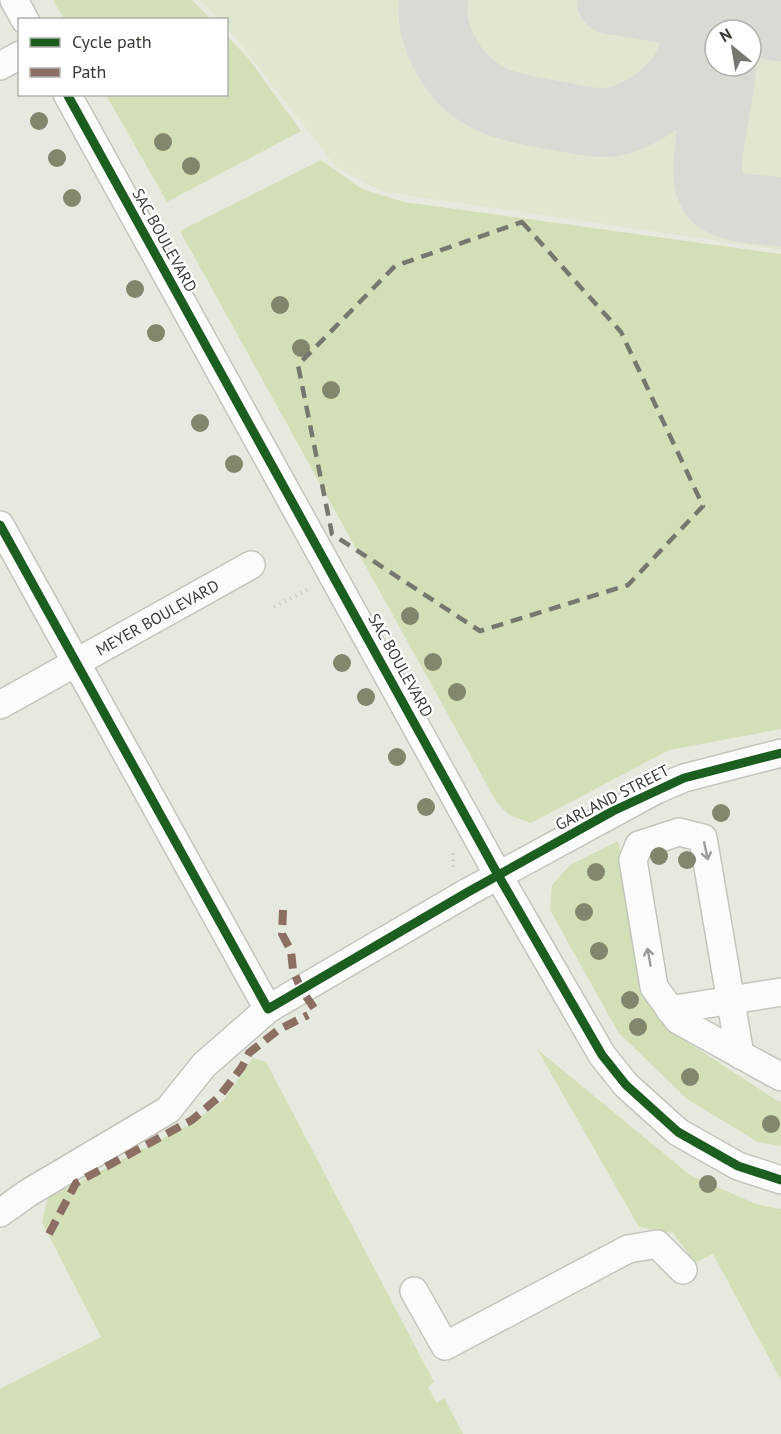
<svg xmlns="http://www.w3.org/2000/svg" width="781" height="1434" font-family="'PT Sans',sans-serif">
  <rect width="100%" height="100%" fill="#e6eade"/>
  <!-- built -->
  <path fill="#e0e7d1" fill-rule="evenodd" d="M199 0H781V250L383 192 336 167 227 27 226 20 219 19ZM715 30H751V66H715Z"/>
  <!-- green -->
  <g fill="#d3dfb6">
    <path d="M53 0H192L211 19H64Z"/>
    <path d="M227 36 248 58 301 131 167 202 106 95 226 94Z"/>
    <path d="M321 160 362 189 404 202 781 254V729L669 750 531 823 509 815 497 803 180 231Z"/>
    <path d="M618 841 653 1005 673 1033 781 1103V1146L758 1142 687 1099 618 1032 550 910 552 885 570 865Z"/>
    <path d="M537 1049 690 1175 756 1204 781 1209V1380L713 1254 695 1263 673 1233 639 1227Z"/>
    <path d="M253 1058 266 1062 434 1382 428 1387 437 1403 444 1398 463 1434H0V1389L101 1337 42 1222 48 1198 187 1126 223 1101Z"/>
  </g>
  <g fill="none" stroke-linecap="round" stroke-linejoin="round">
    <!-- taxiway -->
    <g stroke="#d8dbd4" stroke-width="69">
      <path d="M434 0C431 18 435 32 442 48 467 101 506 107 558 116 579 120 600 126 621 120 643 113 671 94 683 75 696 53 700 24 704 0"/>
      <path d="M611 0 781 27"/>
      <path d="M721 66C723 95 693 180 717 198 733 210 762 209 781 212"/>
    </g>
    <!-- minor casing -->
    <g stroke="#c3c5bc" stroke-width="30">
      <g id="minor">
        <path d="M14 0 25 20"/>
        <path d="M0 66 20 55"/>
        <path d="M67 94 498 875 602 1055 626 1085 678 1132 738 1166 781 1180"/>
        <path d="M0 525 268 1009"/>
        <path id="s1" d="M0 705 251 565"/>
        <path d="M670 1010 781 992"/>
        <path d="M740 1055 703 838 679 832 639 845 633 860 654 987 678 1020 781 1077"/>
        <path d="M0 1213 28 1193 168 1110 204 1065 268 1009 468 892 656 790 684 778 781 753"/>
        <path d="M414 1291 445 1346 628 1249 657 1244 683 1270"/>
      </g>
    </g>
    <!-- path -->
    <g stroke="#c9cbc6" stroke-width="4" stroke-dasharray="1.5 4.5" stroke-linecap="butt">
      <path d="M274 607 311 588"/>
      <path d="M453 867V849"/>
    </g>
    <!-- minor -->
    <use href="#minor" stroke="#fbfcfa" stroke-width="27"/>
    <!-- quiet -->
    <g stroke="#8d6e63" stroke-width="8" stroke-dasharray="15 8" stroke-linecap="butt">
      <path d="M283 910 282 934 291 951 293 970 301 989 314 1008"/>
      <path d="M49 1234 76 1183 192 1120 219 1097 242 1067 249 1053 278 1030 308 1015"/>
    </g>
    <!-- cycleway casing -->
    <g stroke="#fff" stroke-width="13">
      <g id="cycleway">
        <path d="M67 94 498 875 602 1055 626 1085 678 1132 738 1166 781 1180"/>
        <path d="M0 525 268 1009 468 892 613 811 684 778 781 753"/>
      </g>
    </g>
    <!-- cycleway -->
    <use href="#cycleway" stroke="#1b5e20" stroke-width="9"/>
  </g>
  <!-- trees -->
  <g fill="#81876d">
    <circle cx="39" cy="121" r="9"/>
    <circle cx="163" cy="142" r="9"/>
    <circle cx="57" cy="158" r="9"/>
    <circle cx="191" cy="166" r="9"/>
    <circle cx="72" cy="198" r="9"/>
    <circle cx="135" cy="289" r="9"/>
    <circle cx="280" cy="305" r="9"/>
    <circle cx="156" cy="333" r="9"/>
    <circle cx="301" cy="348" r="9"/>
    <circle cx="331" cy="390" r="9"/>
    <circle cx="200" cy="423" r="9"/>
    <circle cx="234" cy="464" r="9"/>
    <circle cx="410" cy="616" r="9"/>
    <circle cx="433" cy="662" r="9"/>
    <circle cx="342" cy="663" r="9"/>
    <circle cx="457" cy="692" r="9"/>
    <circle cx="366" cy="697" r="9"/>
    <circle cx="397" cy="757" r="9"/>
    <circle cx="426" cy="807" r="9"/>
    <circle cx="721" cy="813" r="9"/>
    <circle cx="659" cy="856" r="9"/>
    <circle cx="687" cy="860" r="9"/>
    <circle cx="596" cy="872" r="9"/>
    <circle cx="584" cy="912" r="9"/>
    <circle cx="599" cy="951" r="9"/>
    <circle cx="630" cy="1000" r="9"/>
    <circle cx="638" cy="1027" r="9"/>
    <circle cx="690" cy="1077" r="9"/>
    <circle cx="771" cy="1124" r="9"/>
    <circle cx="708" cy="1184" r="9"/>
  </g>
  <!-- one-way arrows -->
  <defs><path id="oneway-shaft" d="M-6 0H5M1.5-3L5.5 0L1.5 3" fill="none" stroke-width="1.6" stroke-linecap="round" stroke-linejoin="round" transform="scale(1.5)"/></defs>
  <g stroke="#9a9c96">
    <use href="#oneway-shaft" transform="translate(706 851) rotate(78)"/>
    <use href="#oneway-shaft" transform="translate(649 957) rotate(-100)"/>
  </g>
  <!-- marked area -->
  <path fill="none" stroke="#76786f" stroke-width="4.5" stroke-dasharray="12 8" stroke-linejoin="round" d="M522 222 621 332 703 506 628 585 480 631 332 534 298 365 395 266Z"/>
  <g text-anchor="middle" stroke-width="4.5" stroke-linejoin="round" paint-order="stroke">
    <!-- street labels -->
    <g font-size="16" fill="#393b33" stroke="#fff">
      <text transform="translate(165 240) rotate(61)" y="6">SAC BOULEVARD</text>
      <text dy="6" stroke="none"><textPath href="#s1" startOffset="180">MEYER BOULEVARD</textPath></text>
      <text transform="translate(401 665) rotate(61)" y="6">SAC BOULEVARD</text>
      <text transform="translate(612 797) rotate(-27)" y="6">GARLAND STREET</text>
    </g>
  </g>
  <!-- legend -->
  <rect x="18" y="18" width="210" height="78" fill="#ffffff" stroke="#b0b1ad" stroke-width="1.5"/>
  <rect x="30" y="38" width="30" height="9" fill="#1b5e20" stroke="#b0b1ad" stroke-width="1.5"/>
  <text x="72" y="48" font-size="18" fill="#393b33">Cycle path</text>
  <rect x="30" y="68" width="30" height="9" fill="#8d6e63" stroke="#b0b1ad" stroke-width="1.5"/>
  <text x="72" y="78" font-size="18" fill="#393b33">Path</text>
  <!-- north arrow -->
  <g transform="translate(733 48) rotate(330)"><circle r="28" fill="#ffffff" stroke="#b0b1ad" stroke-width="1.5"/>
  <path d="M0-4.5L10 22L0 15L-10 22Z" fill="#76786f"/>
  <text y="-9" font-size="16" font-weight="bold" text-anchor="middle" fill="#393b33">N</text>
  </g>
</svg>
